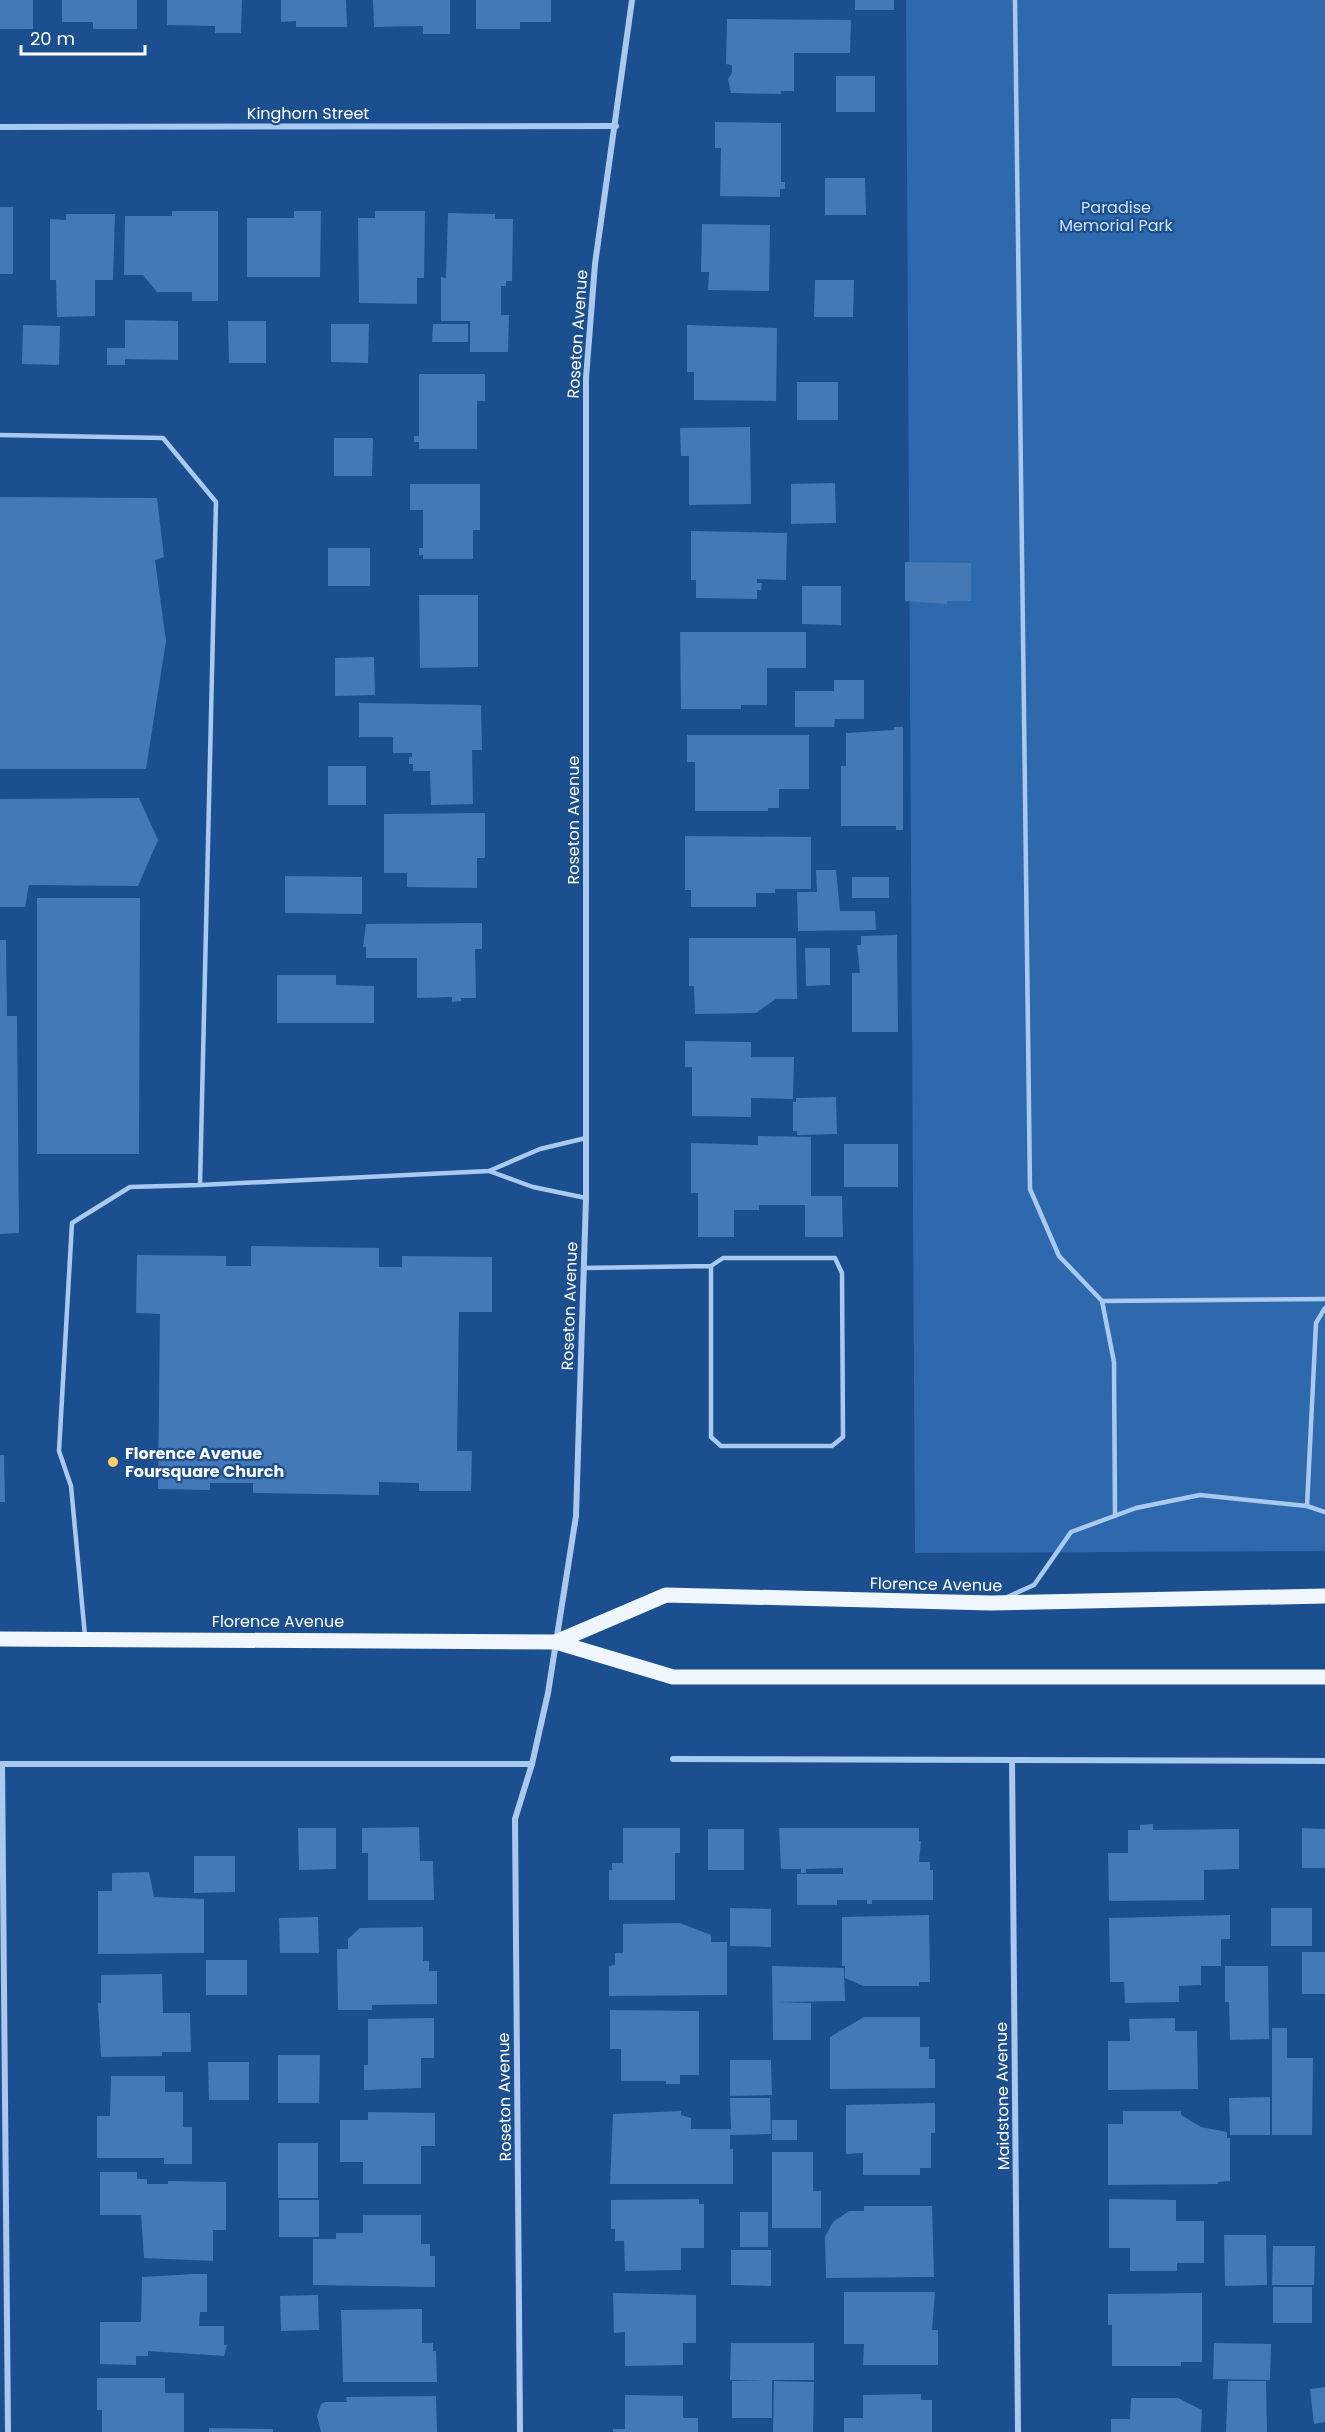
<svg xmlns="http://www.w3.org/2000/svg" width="1325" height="2432" font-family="Poppins,sans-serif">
  <rect width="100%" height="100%" fill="#1b4f8f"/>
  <!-- green -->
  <path fill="#2e69ad" d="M906 0H1325V1551L915 1553Z"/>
  <!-- building -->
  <g fill="#4478b7">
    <rect x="0" y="0" width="33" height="29"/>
    <path d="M62 0H137V29H93V22H62Z"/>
    <path d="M167 0H242L241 33H215V26L167 25Z"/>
    <path d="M281 0H346L347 27H296V21L281 22Z"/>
    <path d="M373 0H450V34H423V26L374 27Z"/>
    <path d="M476 0H551V22H520V29H476Z"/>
    <rect x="855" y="0" width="39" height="10"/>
    <path d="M727 19 851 20 850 53H794V91H781V94L731 93 728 79 732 73V65L726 64Z"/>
    <rect x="836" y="76" width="39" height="36"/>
    <path d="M715 122 781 123V182H785V189H780V197L720 196 721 148H715Z"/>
    <path d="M825 178H865L866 215H825Z"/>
    <rect x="0" y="207" width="13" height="67"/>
    <path d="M172 211H218V301H192V292H157L143 275H124L125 216H172Z"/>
    <path d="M294 211H321L320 277H247V218H294Z"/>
    <path d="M375 211H425L424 278H417V304L359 303 358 218H375Z"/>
    <path d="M448 213 495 214V219H513L512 281H506V286H501V315H509L508 352H470V321H441V277L446 278Z"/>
    <path d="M66 214H115L113 280H95V316L57 317 56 280H50V219L66 220Z"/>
    <path d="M702 224 770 225 769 291 708 290 709 272H701Z"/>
    <path d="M815 280H854L853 317H814Z"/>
    <path d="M125 320 178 321V360L125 359V365H107V348H125Z"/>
    <path d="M228 321H266V363H229Z"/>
    <path d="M331 324H369L368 363 331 362Z"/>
    <path d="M433 324H468V342H432Z"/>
    <path d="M23 325 60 326 59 365 22 364Z"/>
    <path d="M687 325 777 328 776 401 694 400V372H687Z"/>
    <path d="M419 374H485V401H477V449H419V442H414V436H419Z"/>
    <rect x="797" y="382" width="41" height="38"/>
    <path d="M750 427 751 504 689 505V456H681L680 428Z"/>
    <path d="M334 438H373L372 476H334Z"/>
    <path d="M835 483 836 523 791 524V484Z"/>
    <path d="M410 484H480V530H473V559H423V555H419V548H423V510H410Z"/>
    <path d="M0 497 157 498 164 557 155 560 166 641 146 769H0Z"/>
    <path d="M691 531 787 533 786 580 757 579V583H762L761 590H757V599L696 598V580H691Z"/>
    <rect x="328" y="548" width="42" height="38"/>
    <path d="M905 562 971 563V601H947V604L905 601Z"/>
    <path d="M802 586H841V625L802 624Z"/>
    <path d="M419 595H478V667L420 668Z"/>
    <path d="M680 632H806V668H767V705H741V709H681Z"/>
    <path d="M374 657 375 695 335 696V658Z"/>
    <path d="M834 680H864V719H835L834 727H795V691H834Z"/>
    <path d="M359 703 481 705 482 750H472L473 804 431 805 430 771H413V764H409V757H412V753H393V737H359Z"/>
    <path d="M894 727H903V830H896V826H841V766H846V733L894 730Z"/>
    <path d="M687 735H809V789H779V808H768V811H695V762H687Z"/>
    <rect x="328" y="766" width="38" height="39"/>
    <path d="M139 798 158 840 138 886 29 885 25 907H0V799Z"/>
    <path d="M485 813V858H477V888L407 887V873H384V814Z"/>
    <path d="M685 836 811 837V889H775V893H756V907H691V890H685Z"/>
    <path d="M816 870H836L840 911H875L876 930 798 931 797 892H817Z"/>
    <path d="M285 876 362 877V914L285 913Z"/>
    <rect x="852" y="877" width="37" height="21"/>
    <path d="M37 898H140L139 1154H37Z"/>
    <path d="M482 923V949H475L476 998H461V1001L452 1002V997L417 998V958H366V947H363L366 924Z"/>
    <path d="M897 935 898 1032H852V973H860L857 945H861V936Z"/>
    <path d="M689 938H796L797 999H776L756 1013 695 1014 694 986H689Z"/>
    <path d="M0 940H6L7 1016H17L19 1233 0 1234Z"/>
    <path d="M805 948H830V985L806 986Z"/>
    <path d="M277 975H336V985L374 986V1023H277Z"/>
    <path d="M685 1041 751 1042V1057H794L793 1099 751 1098V1117L692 1116V1067H685Z"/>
    <path d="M836 1097 837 1134 797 1135V1131H793V1102H796V1098Z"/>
    <path d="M758 1136 811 1137V1196H842L843 1237H805V1205H759V1210H734V1237H698V1193H691V1143L758 1145Z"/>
    <rect x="844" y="1144" width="54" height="43"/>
    <path d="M251 1246 379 1248V1267H402V1256L492 1257V1312H459L457 1451H472L471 1491H419V1483L379 1482V1495L253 1493V1483H210V1490L158 1489 160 1314 136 1313 137 1255 226 1256V1266H251Z"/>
    <path d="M0 1455H4L5 1502H0Z"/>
    <path d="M1153 1824V1830L1239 1829V1869L1204 1870V1900L1109 1901 1108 1853H1128V1830H1140V1825Z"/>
    <path d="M419 1827 420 1861H433L434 1900H368V1853H362V1828Z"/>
    <path d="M298 1828H336V1869L299 1870Z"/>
    <path d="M623 1828H680V1853H675V1900H609V1870H612V1863H623Z"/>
    <path d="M779 1828H919V1841H921L919 1862H930V1870H933V1900H872V1904H867V1900H837V1905H797V1874H843V1868L806 1869V1873H801V1869H781Z"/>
    <path d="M1302 1828 1325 1829V1868H1302Z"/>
    <rect x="708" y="1829" width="36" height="41"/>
    <path d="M194 1856H235V1892L194 1893Z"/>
    <path d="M149 1872 154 1897 204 1899V1953L98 1954V1891H112V1873Z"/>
    <path d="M730 1908 771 1909V1947L730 1946Z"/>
    <rect x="1271" y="1908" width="41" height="38"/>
    <path d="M929 1915 930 1982H919V1986H863L845 1978V1966H842V1917Z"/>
    <path d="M1230 1915V1939H1221V1966H1201V1985L1179 1986V2002L1125 2003 1124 1982H1110L1109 1918Z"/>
    <path d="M318 1917 319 1953H280L279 1918Z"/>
    <path d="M680 1923 711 1935V1942H727V1995L609 1996V1966L615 1965V1953H623V1924Z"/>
    <path d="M423 1927V1961H429V1971H437V2004L372 2005V2010H338L337 1949H348V1939L360 1928Z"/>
    <rect x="1302" y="1952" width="23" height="42"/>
    <rect x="206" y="1960" width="41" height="35"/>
    <path d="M772 1966 844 1968 845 2001 777 2002 811 2003V2040H773Z"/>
    <path d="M1225 1966H1268L1269 2039 1230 2040 1229 2002H1225Z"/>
    <path d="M162 1974 163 2013H190L191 2052H162V2056L101 2057 98 2003H101V1975Z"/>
    <path d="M610 2010 699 2011V2075H680V2084H666V2081H621V2049H610Z"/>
    <path d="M864 2017H920V2047H929V2059H935V2088L830 2089V2037Z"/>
    <path d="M434 2018V2058H421V2088L364 2090V2065H368V2019Z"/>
    <path d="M1175 2018V2031H1197L1198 2089 1108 2090V2041H1130L1129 2019Z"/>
    <path d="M1272 2028H1287V2058H1313L1312 2135H1272Z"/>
    <path d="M278 2055H320L319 2103H278Z"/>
    <path d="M730 2060H771L772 2095 730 2096Z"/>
    <path d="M208 2062H249V2100H209Z"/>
    <path d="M111 2076H165V2092H183V2127H192V2164H164V2158H97V2116H110Z"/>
    <path d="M1270 2097V2135H1230L1229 2098Z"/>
    <path d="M730 2098H770L771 2134 730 2135V2149H733V2184H610L613 2114 681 2111V2115L691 2118V2129H731Z"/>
    <path d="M935 2103V2133H931V2168H920V2175H863V2153L846 2154V2105Z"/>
    <path d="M1123 2111H1181V2115L1201 2127 1227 2132V2138H1230V2181L1218 2182V2184L1108 2185V2124H1123Z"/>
    <path d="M368 2112 435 2113V2146H421V2184H363V2162H340V2120H368Z"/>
    <rect x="772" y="2120" width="25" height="20"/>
    <rect x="278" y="2143" width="40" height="55"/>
    <path d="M772 2152H813V2191H821V2228H772Z"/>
    <path d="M100 2172H137V2179H147V2184H168V2181L226 2182V2230H213V2261L144 2258 141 2215H100Z"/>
    <path d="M699 2199V2204H704V2248H681V2270L625 2271 624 2241H615V2229H611V2200Z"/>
    <path d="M1109 2199 1176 2200V2221H1204V2263H1177V2271H1130V2248H1109Z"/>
    <rect x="279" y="2200" width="40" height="37"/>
    <path d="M864 2206H932L934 2277 826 2278 825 2237 833 2222 849 2211H864Z"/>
    <rect x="740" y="2212" width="28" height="35"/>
    <path d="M363 2215H421V2244H430V2256H435V2287L313 2285V2239H336V2233H363Z"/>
    <path d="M1224 2235H1266L1267 2285 1225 2286Z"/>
    <path d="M1273 2246H1315L1314 2285H1272Z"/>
    <path d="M731 2250H771V2286L731 2285Z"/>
    <path d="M194 2274H207V2312H200L199 2326H224V2345H227L224 2356 148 2351V2356H136V2365L100 2364V2322H141L142 2277Z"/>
    <rect x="1273" y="2287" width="39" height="36"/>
    <path d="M844 2292H935L932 2330H938V2365H863L864 2344H844Z"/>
    <path d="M613 2293 696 2295V2343H683V2365L625 2366V2332L614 2333Z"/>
    <path d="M1202 2293V2362H1181V2366H1112V2325H1108V2294Z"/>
    <path d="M318 2295 319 2330 281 2331 280 2296Z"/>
    <path d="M422 2309V2343H433V2351H436L437 2382H343L341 2310Z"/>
    <path d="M731 2343H814V2380H772V2418H732V2381L766 2380H730Z"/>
    <path d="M1214 2343 1271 2344 1270 2380 1213 2379Z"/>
    <path d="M97 2378H165V2393H184V2432H102V2410H97Z"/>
    <path d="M774 2381 814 2382 813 2432H773Z"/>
    <path d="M1228 2381H1266L1267 2432H1226Z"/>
    <path d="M1325 2387V2422L1314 2424 1310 2389Z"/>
    <path d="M921 2394V2400H932V2432H844V2418H863V2395Z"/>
    <path d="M625 2395 683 2396V2418H698V2432H613V2429H625Z"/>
    <path d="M436 2396 437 2432H321L317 2416 321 2404 325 2402H347L346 2397Z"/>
    <path d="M1131 2398H1178L1202 2410 1201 2432H1111V2419H1130Z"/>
    <path d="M209 2428 273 2429V2432H209Z"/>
  </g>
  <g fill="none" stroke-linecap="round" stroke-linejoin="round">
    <!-- service -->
    <g stroke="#a9c9ee" stroke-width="4.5">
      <path d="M1015 0 1030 1189 1059 1256 1102 1301 1114 1362 1115 1516"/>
      <path d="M0 435 163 438 216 502 200 1185 130 1187 72 1223 59 1451 71 1486 85 1636"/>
      <path d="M489 1171 533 1187 586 1198"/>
      <path d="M200 1185 489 1171 540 1149 586 1138"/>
      <path d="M583 1268 711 1266 723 1258H835L842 1273 843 1437 832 1446H721L711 1437V1266"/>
      <path d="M1102 1301 1325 1299"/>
      <path d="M1307 1506 1316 1323 1325 1308"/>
      <path d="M1005 1598 1034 1585 1071 1532 1136 1508 1200 1495 1307 1506 1325 1512"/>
    </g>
    <!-- minor -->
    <g stroke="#a9c9ee" stroke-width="6">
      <path d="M0 127 616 126"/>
      <path d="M673 1759 1325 1761"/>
      <path d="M1012 1760 1018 2432"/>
      <path d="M0 1764H532"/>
      <path d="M2 1764 8 2432"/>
      <path d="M520 2432 515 1819 532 1764 548 1693 576 1516 586 1198V378L595 264 632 0"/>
    </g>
    <!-- primary -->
    <g stroke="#f0f6ff" stroke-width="15">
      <path d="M0 1639 556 1642 673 1677H1325"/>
      <path d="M556 1642 666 1595 991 1603 1325 1596"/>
    </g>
  </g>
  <!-- markers -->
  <circle fill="#ffd166" stroke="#1b4f8f" stroke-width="2" cx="113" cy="1462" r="6"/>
  <g text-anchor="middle" stroke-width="4.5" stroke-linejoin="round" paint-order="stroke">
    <!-- street labels -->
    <g font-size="16" fill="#fff" stroke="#1b4f8f">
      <text x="308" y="119">Kinghorn Street</text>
      <text transform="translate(577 334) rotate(-86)" y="6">Roseton Avenue</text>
      <text transform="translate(573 820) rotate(-90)" y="6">Roseton Avenue</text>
      <text transform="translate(569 1306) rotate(-88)" y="6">Roseton Avenue</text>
      <text transform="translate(936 1584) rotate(1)" y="6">Florence Avenue</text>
      <text x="278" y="1627">Florence Avenue</text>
      <text transform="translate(1002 2096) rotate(-91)" y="6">Maidstone Avenue</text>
      <text transform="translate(504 2097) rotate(-91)" y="6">Roseton Avenue</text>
    </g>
    <!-- park labels -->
    <g font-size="16" fill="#cfe3fa" stroke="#1b4f8f">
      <text x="1116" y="213">Paradise<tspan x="1116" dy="18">Memorial Park</tspan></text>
    </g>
    <!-- poi labels -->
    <g font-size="16" font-weight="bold" fill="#fff" stroke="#1b4f8f" text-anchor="start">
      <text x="125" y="1459">Florence Avenue<tspan x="125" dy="18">Foursquare Church</tspan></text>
    </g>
  </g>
  <!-- scale -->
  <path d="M21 45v9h124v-9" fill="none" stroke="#ffffff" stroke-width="3"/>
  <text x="30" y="45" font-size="18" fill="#ffffff" stroke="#1b4f8f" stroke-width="4.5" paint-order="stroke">20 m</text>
</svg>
